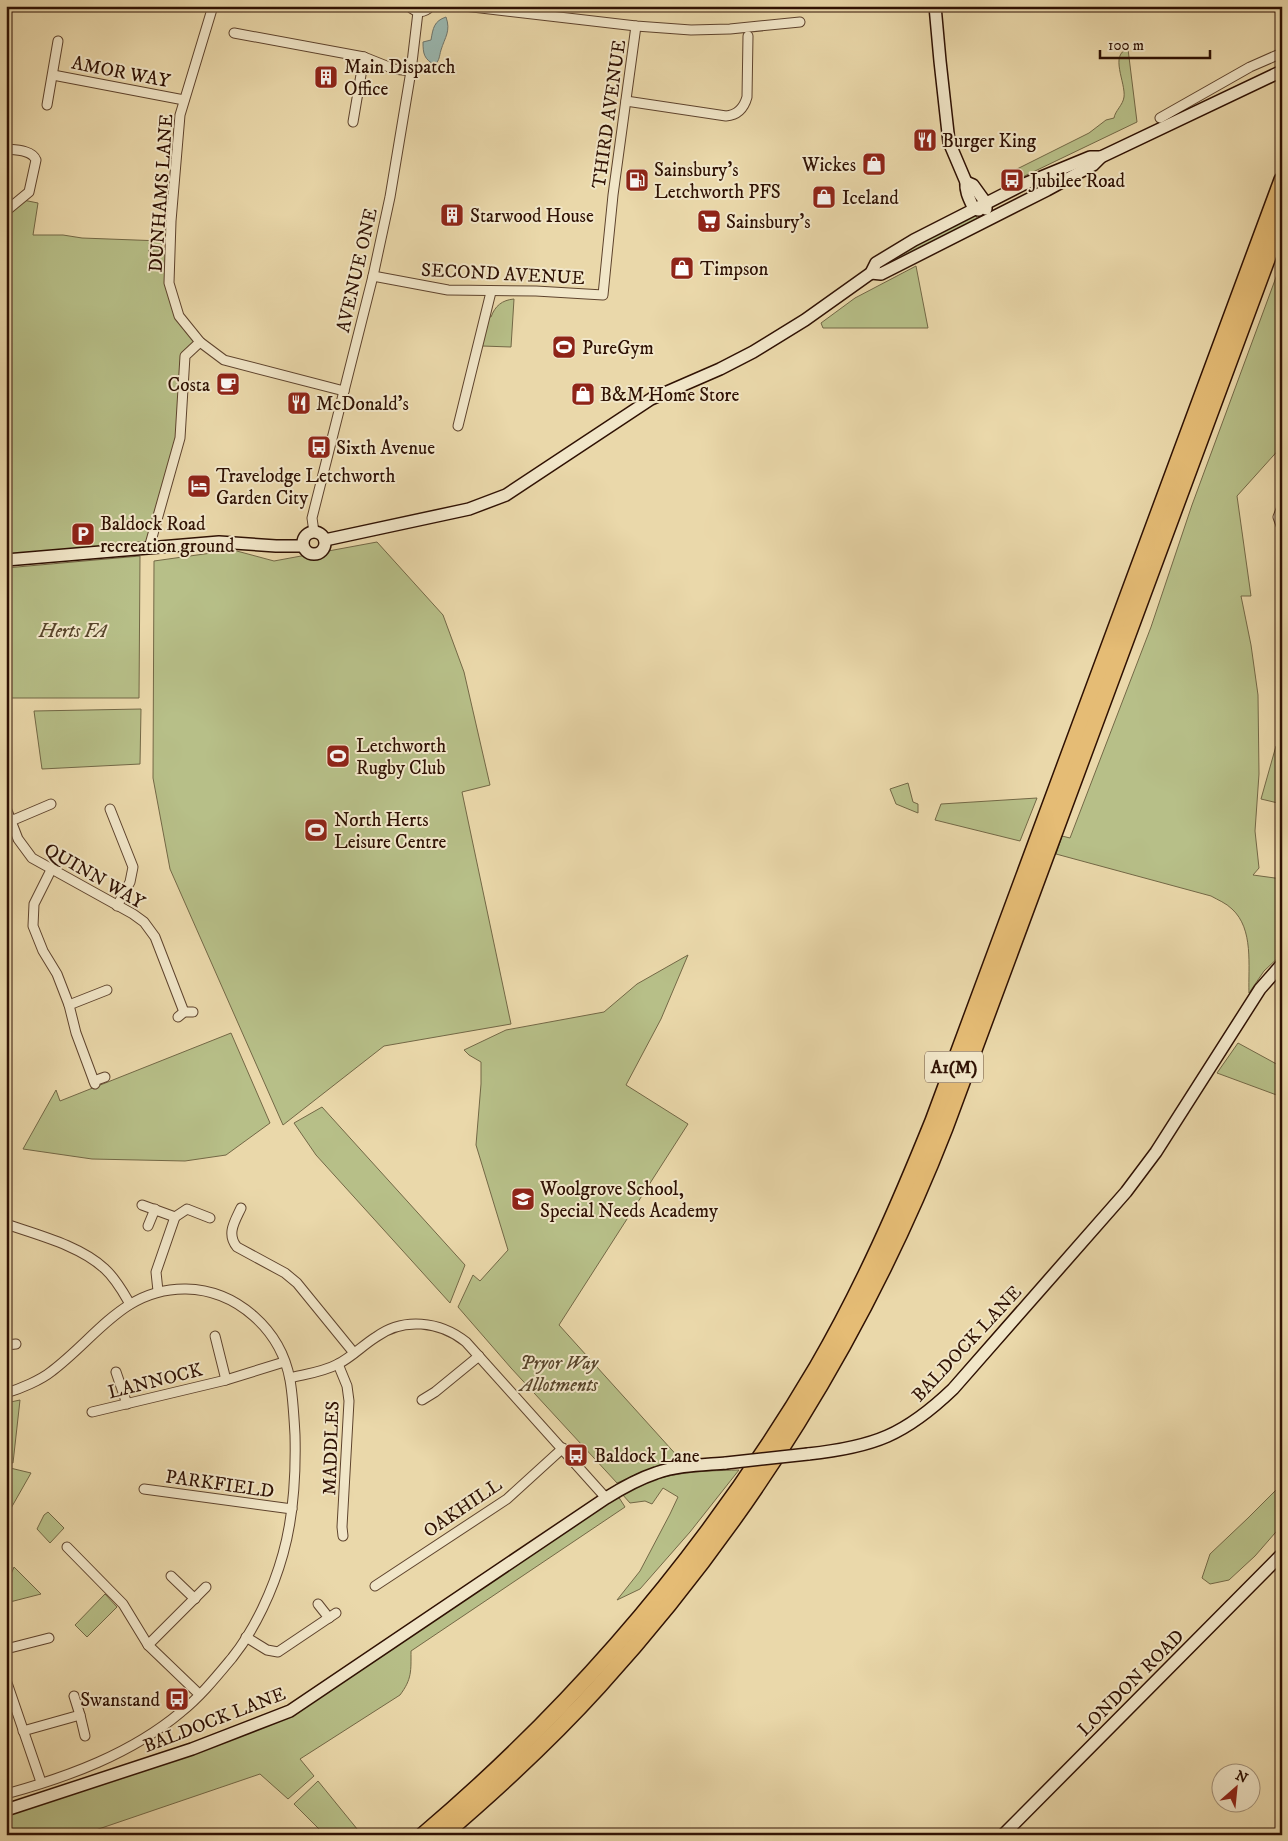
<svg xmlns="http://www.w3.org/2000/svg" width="1288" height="1841" font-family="'IM FELL DW Pica',serif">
  <rect width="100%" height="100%" fill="#ead8aa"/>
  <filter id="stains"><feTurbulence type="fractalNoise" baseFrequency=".004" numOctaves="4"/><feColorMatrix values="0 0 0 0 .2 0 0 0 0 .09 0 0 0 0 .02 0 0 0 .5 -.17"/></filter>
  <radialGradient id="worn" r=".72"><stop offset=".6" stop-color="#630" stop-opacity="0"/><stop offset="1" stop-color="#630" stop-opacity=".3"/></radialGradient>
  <!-- green -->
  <g fill="#b7bf88" stroke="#736846">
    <path d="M1128 49 1137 122 1008 184 1005 175 1089 133 1106 120 1114 118C1115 111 1123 105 1124 97 1126 83 1109 54 1128 49Z"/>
    <path d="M23 200 38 203 33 235H63L82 238 162 241 161 251H148L170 256 169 283 179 316 200 342 185 356 180 438 151 543 6 559V215Z"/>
    <path d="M975 215 977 217 976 220 880 270 879 268 908 248Z"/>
    <path d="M1282 261V446L1237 496 1251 596H1241L1251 645 1258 695 1259 774 1255 831 1259 868 1253 875 1282 879V954L1264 971 1249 993C1248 966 1254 929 1232 909 1226 903 1218 900 1211 896L1056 854 1062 836 1070 838 1151 627 1192 505Z"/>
    <path d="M916 266 928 328H823L821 323 855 298Z"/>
    <path d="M514 299 511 347 482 346 488 316 491 317C495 306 502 300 514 299Z"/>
    <path d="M377 542 443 615 464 672 490 785 462 792 511 1024 384 1046 283 1125 170 869 153 778 154 561 233 550 274 561Z"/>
    <path d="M140 556 139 698H6V568Z"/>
    <path d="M141 709 140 764 42 769 34 711Z"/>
    <path d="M1276 746 1282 747V804L1261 799Z"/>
    <path d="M908 783 913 802 918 804V813L896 804 890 789Z"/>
    <path d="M1037 798 1020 841 935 820 941 804Z"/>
    <path d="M688 955 661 1019 626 1085 688 1124 559 1325 680 1459 644 1471 617 1483 511 1368 458 1307 473 1275 480 1281 508 1250 476 1145 481 1084V1062L469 1055 464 1050 506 1030 604 1012 637 984Z"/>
    <path d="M231 1033 270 1123 226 1155 185 1161 92 1159 23 1149 56 1090 60 1101Z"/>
    <path d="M1238 1043 1282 1067V1097L1217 1073Z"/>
    <path d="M322 1107 465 1265 450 1303 316 1155 294 1123Z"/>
    <path d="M20 1400 13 1463 6 1462V1457H9L10 1425 6 1424V1403Z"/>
    <path d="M6 1467 31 1473 6 1517Z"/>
    <path d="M739 1470 690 1532 640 1589 617 1600 640 1571 670 1514 678 1497 663 1488 652 1504 645 1501 630 1503 622 1494C658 1472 699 1471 739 1470Z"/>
    <path d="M1282 1484V1525L1255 1556 1229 1580 1210 1584 1202 1578 1210 1554 1248 1518Z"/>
    <path d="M618 1496 625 1507 411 1651C411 1671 412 1679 400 1695L300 1759 314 1776 288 1799 260 1774 81 1835H6V1813L286 1718Z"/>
    <path d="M48 1512 64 1528 50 1543 37 1529 44 1515Z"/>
    <path d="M14 1567 41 1594 6 1603V1586Z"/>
    <path d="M105 1594 117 1607 87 1637 75 1625Z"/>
    <path d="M318 1781 362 1835H325L294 1804Z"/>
  </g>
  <!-- water -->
  <path fill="#9ab8b1" stroke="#6f756b" d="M446 17C451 31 445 37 441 50 439 57 440 59 435 65 424 59 423 54 423 42L431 40C433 28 434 21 446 17Z"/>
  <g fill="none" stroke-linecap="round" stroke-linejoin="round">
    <!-- street casing -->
    <g stroke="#5e432d" stroke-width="11">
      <g id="street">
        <path d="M213 6 180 115 171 221 169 283 179 316 200 342 224 360 344 391"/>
        <path d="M409 6C416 13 424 14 431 6"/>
        <path d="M464 6 636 26 691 30 730 29 800 22"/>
        <path d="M234 33 364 57 394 69 411 71"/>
        <path d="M53 75 184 100"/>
        <path d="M626 101 726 116C738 115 744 108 747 97L748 36"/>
        <path d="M47 105 58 41"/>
        <path d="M1160 118 1250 67 1282 53"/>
        <path d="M353 122 364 57"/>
        <path d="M6 149C16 150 32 150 36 160L29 192 6 211"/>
        <path d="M373 276 448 290 536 291 603 295 613 195 636 26"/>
        <path d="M458 426 491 292"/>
        <path d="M1282 507 1278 517 1282 528"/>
        <path d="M314 532 312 518 373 276 390 197 411 71 418 12"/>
        <path d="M149 548 180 438 185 356 200 342"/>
        <path d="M6 808 18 839 32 858 133 914 144 922 155 937 184 1012"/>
        <path d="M110 809 133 867 130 882 117 906"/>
        <path d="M11 821 51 804"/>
        <path d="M51 870 34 904 33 926 43 951 57 974 69 1005 76 1033 95 1084"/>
        <path d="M69 1005 107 990"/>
        <path d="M178 1017 184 1012H193"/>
        <path d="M94 1081 105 1077"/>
        <path d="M142 1205 175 1217 156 1272 158 1291"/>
        <path d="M241 1208C235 1221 226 1234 237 1247L285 1273 297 1283 354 1353"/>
        <path d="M175 1217 187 1209 210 1218"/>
        <path d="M6 1224C38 1235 81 1246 105 1269 116 1279 123 1292 130 1304"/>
        <path d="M148 1226 155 1209"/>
        <path d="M215 1336 226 1380"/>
        <path d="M6 1345 16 1344"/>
        <path d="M338 1364 347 1386 349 1401 342 1527 343 1536"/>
        <path d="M116 1372 127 1404"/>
        <path d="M290 1378C306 1374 323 1372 338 1364 352 1357 363 1345 376 1337 403 1317 440 1321 466 1342L606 1498"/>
        <path d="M6 1393C20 1389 41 1380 52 1371 97 1337 124 1288 186 1289 237 1290 281 1330 290 1380 293 1397 294 1417 295 1435 296 1475 294 1515 283 1554 273 1590 255 1629 232 1658 217 1676 200 1697 181 1712 131 1754 68 1777 6 1794"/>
        <path d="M422 1400 435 1392 479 1356"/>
        <path d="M92 1412 226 1380 284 1362"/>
        <path d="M144 1489 292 1509"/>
        <path d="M67 1547 123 1604 148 1645 199 1694"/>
        <path d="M171 1576 195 1599"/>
        <path d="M375 1586 507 1499 563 1448"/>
        <path d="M318 1604 329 1618"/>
        <path d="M246 1637 267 1650 278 1652 336 1613"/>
        <path d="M148 1645 206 1587"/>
        <path d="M6 1649 49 1638"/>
        <path d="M6 1680 41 1782"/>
        <path d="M80 1715 85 1736"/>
        <path d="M23 1731 80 1715 74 1696"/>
      </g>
    </g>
    <!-- secondary casing -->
    <g stroke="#2f1103" stroke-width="14">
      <g id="secondary">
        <path d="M935 6 940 61 949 142 966 182C965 192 970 200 974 209L979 210"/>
        <path d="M966 182 973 185 986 203V209"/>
        <path d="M871 273 881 274 1047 190 1093 165 1101 157 1282 71"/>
        <circle cx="314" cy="543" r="11"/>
        <path d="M325 540 469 509 506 495 651 399 720 369 753 352 805 320 871 273 876 263 914 240 1022 185 1090 157H1101"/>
        <path d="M6 560 219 542 276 546H303"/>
        <path d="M808 1454C874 1447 905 1435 953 1389L1126 1192 1156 1152 1260 989 1282 964"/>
        <path d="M6 1810 192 1749 290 1711 606 1498C622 1488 638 1479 656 1473 678 1465 703 1465 726 1463"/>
        <path d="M1003 1835 1282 1554"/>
      </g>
    </g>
    <!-- highway casing -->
    <g stroke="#2f1103" stroke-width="18">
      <g id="highway">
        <path d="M423 1835C581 1701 712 1545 817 1367 863 1288 899 1205 933 1121L1282 180"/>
        <path d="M443 1835C498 1788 551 1739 599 1686 747 1523 865 1333 945 1128L1282 219"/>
      </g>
    </g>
    <!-- street -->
    <use href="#street" stroke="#f1e6c8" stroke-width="9"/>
    <!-- secondary -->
    <use href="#secondary" stroke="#f1e6c8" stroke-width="11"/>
    <!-- highway -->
    <use href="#highway" stroke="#e5bc75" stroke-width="15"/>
    <!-- secondary-bridge casing -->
    <g stroke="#2f1103" stroke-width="14" stroke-linecap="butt">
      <path id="secondary-bridge" d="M726 1463 808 1454"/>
    </g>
    <!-- secondary-bridge -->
    <use href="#secondary-bridge" stroke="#f1e6c8" stroke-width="11"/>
  </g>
  <!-- icons -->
  <defs>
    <g id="building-square" transform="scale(1.25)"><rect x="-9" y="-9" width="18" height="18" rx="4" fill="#8f2418" stroke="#f1e6c8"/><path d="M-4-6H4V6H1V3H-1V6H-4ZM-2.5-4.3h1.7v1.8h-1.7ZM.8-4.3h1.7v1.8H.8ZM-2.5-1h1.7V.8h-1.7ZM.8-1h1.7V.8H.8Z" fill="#fff"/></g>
    <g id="restaurant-square" transform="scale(1.25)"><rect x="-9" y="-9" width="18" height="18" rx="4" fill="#8f2418" stroke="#f1e6c8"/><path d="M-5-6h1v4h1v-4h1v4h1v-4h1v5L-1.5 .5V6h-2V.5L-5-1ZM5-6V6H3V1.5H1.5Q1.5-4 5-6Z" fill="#fff"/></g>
    <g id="shop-square" transform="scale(1.25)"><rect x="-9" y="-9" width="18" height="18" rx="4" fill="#8f2418" stroke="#f1e6c8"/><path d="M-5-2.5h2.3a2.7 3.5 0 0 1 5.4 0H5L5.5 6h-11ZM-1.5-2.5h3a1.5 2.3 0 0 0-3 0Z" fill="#fff"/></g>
    <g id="fuel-square" transform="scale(1.25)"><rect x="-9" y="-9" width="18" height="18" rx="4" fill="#8f2418" stroke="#f1e6c8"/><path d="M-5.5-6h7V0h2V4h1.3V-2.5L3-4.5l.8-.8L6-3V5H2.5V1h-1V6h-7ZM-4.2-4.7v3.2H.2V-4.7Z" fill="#fff"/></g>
    <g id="bus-square" transform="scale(1.25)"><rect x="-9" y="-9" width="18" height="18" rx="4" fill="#8f2418" stroke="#f1e6c8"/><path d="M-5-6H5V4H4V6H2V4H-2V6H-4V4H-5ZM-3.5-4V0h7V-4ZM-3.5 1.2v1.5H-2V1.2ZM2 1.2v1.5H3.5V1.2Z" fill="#fff"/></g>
    <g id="supermarket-square" transform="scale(1.25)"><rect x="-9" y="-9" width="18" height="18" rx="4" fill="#8f2418" stroke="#f1e6c8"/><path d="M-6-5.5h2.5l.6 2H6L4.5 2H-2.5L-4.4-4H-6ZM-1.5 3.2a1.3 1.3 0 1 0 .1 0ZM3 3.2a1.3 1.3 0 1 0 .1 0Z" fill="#fff"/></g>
    <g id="stadium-square" transform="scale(1.25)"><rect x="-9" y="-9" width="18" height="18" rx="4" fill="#8f2418" stroke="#f1e6c8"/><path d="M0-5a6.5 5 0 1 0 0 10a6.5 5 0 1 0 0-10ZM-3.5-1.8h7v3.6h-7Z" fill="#fff"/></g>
    <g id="cafe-square" transform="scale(1.25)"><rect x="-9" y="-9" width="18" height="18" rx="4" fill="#8f2418" stroke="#f1e6c8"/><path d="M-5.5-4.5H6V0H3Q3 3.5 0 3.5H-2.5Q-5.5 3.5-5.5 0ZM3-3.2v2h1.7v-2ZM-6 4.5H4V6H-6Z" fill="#fff"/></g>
    <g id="hotel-square" transform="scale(1.25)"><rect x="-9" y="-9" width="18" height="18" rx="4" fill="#8f2418" stroke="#f1e6c8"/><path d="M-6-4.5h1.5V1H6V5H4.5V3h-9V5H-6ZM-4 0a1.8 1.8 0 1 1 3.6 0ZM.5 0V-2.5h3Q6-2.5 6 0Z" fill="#fff"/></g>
    <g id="parking-square" transform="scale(1.25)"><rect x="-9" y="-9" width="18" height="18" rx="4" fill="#8f2418" stroke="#f1e6c8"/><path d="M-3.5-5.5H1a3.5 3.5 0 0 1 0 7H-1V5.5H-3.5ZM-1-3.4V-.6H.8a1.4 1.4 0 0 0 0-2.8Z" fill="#fff"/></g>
    <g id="school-square" transform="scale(1.25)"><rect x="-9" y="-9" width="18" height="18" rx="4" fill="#8f2418" stroke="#f1e6c8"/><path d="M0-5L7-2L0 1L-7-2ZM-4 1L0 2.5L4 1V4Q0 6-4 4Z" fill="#fff"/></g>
  </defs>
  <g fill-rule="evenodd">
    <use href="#building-square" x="326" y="77"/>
    <use href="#restaurant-square" x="925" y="140"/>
    <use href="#shop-square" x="874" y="164"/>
    <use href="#fuel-square" x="637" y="180"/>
    <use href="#bus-square" x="1012" y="180"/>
    <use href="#shop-square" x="824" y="197"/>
    <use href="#building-square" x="452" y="215"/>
    <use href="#supermarket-square" x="709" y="221"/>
    <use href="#shop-square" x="682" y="268"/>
    <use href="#stadium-square" x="564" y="347"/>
    <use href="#cafe-square" x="228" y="384"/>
    <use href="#shop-square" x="583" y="394"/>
    <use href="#restaurant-square" x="299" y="403"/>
    <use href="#bus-square" x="319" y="447"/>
    <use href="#hotel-square" x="199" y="486"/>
    <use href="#parking-square" x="83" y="534"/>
    <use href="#stadium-square" x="338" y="756"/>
    <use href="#stadium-square" x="316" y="830"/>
    <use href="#school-square" x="523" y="1199"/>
    <use href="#bus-square" x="576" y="1455"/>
    <use href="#bus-square" x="177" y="1699"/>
  </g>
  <g text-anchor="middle" stroke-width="4" stroke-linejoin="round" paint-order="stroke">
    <!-- shield labels -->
    <rect fill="#f1e6c8" stroke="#69513e" stroke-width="1" x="925" y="1051.5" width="58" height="31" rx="4"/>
    <g font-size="18" font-weight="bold" fill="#2f1103">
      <text x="954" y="1073">A1(M)</text>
    </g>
    <!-- poi labels -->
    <g font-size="19" fill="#2f1103" stroke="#f1e6c8" text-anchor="start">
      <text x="344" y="73">Main Dispatch<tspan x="344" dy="22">Office</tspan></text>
      <text x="942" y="147">Burger King</text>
      <text x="856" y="171" text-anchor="end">Wickes</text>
      <text x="654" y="176">Sainsbury's<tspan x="654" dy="22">Letchworth PFS</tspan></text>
      <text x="1030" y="187">Jubilee Road</text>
      <text x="842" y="204">Iceland</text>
      <text x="470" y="222">Starwood House</text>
      <text x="726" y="228">Sainsbury's</text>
      <text x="700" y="275">Timpson</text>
      <text x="582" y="354">PureGym</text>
      <text x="210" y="391" text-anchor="end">Costa</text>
      <text x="600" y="401">B&amp;M Home Store</text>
      <text x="316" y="410">McDonald's</text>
      <text x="336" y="454">Sixth Avenue</text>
      <text x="216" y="482">Travelodge Letchworth<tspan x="216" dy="22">Garden City</tspan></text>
      <text x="100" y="530">Baldock Road<tspan x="100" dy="22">recreation ground</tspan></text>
      <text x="356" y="752">Letchworth<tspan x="356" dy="22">Rugby Club</tspan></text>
      <text x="334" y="826">North Herts<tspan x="334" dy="22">Leisure Centre</tspan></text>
      <text x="540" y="1195">Woolgrove School,<tspan x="540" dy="22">Special Needs Academy</tspan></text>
      <text x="594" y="1462">Baldock Lane</text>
      <text x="160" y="1706" text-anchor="end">Swanstand</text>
    </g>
    <!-- street labels -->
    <g font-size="19" fill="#2f1103" stroke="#f1e6c8">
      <text transform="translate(121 71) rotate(11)" y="7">AMOR WAY</text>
      <text transform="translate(608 114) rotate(-82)" y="7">THIRD AVENUE</text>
      <text transform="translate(160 193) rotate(-86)" y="7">DUNHAMS LANE</text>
      <text transform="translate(356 270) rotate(-77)" y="7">AVENUE ONE</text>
      <text transform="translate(503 273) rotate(3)" y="7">SECOND AVENUE</text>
      <text transform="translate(95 875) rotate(30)" y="7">QUINN WAY</text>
      <text transform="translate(966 1343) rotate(-47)" y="7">BALDOCK LANE</text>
      <text transform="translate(155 1380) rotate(-14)" y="7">LANNOCK</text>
      <text transform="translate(330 1448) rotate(-88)" y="7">MADDLES</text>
      <text transform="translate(220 1483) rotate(8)" y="7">PARKFIELD</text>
      <text transform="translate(462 1507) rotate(-34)" y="7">OAKHILL</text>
      <text transform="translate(1130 1682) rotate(-45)" y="7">LONDON ROAD</text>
      <text transform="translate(214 1719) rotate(-21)" y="7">BALDOCK LANE</text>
    </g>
    <!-- park labels -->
    <g font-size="19" font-style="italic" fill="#58452b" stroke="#f1e6c8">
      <text x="73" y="637">Herts FA</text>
      <text x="559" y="1369">Pryor Way<tspan x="559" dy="22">Allotments</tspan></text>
    </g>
  </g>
  <!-- margin -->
  <rect width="1288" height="1841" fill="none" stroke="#ead8aa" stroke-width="25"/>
  <rect x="8" y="8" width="1273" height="1826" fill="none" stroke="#2f1103" stroke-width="2.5"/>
  <rect x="12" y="12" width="1263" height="1816" fill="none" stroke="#2f1103"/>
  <!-- north arrow -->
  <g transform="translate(1236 1788) rotate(27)"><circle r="24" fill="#f1e6c8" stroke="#a39179"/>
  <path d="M0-4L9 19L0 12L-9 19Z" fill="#8f2418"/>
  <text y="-8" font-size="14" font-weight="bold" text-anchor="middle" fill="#2f1103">N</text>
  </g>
  <!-- scale -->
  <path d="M1100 50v8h110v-8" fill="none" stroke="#2f1103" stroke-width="2.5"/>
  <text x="1108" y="50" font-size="15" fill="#2f1103" stroke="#f1e6c8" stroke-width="4" paint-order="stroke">100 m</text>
  <rect width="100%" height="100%" filter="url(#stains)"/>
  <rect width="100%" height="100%" fill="url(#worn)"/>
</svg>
